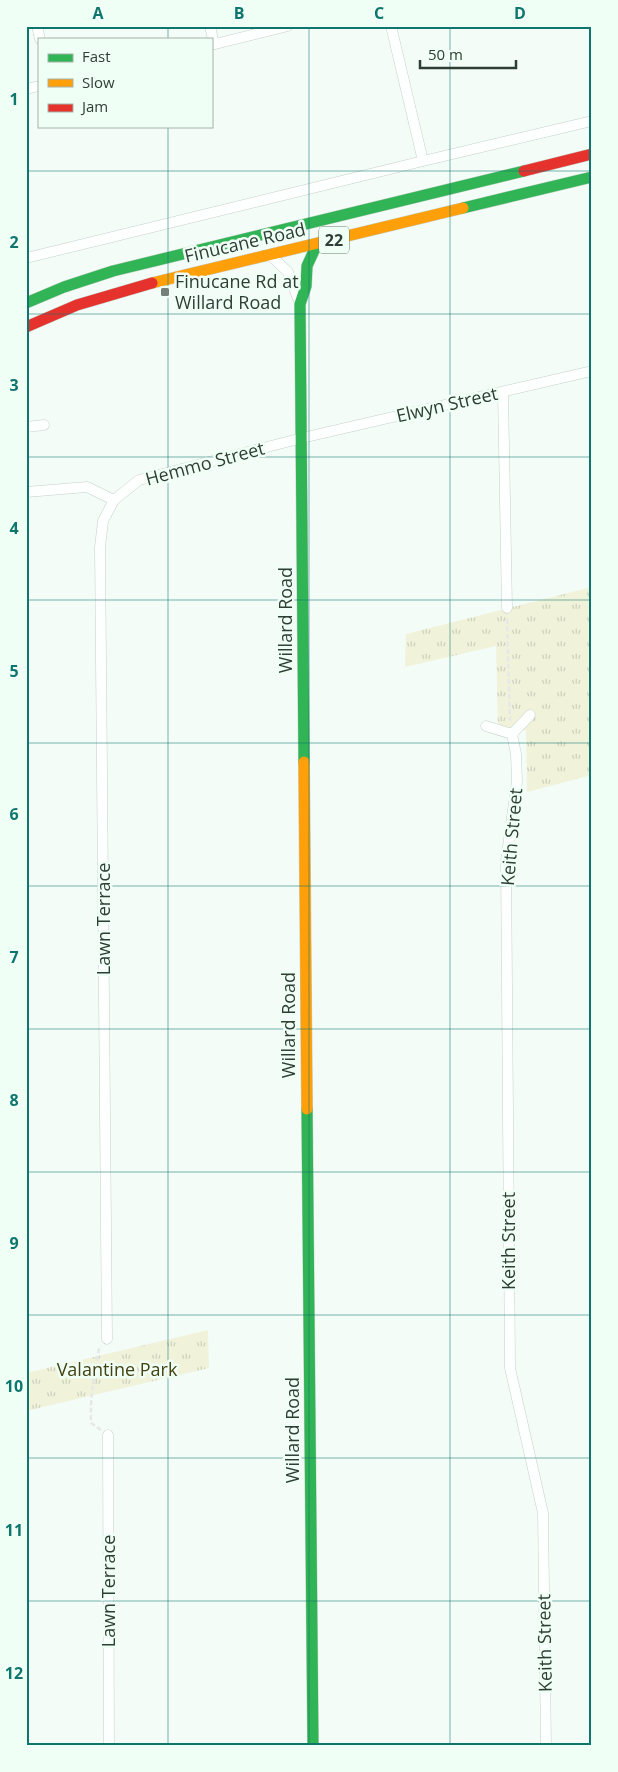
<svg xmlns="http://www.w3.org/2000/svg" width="618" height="1772" font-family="'Open Sans',sans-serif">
  <defs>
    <pattern id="grass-tufts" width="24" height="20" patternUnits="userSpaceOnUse" patternTransform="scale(1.25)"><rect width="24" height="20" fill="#f0f3da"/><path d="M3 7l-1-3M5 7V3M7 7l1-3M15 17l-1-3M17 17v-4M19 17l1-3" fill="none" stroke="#ced1bc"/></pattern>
  </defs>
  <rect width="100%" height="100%" fill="#f4fcf7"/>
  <!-- grass -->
  <g fill="url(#grass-tufts)">
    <path d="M592 587V775L527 792 526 730 498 736 496 646 405 667 406 634Z"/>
    <path d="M208 1330 209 1368 26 1411V1373Z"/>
  </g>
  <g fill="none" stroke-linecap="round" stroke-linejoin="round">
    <!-- street casing -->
    <g stroke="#c6d1ca" stroke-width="11">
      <g id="street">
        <path d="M37 26 40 39"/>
        <path d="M210 26 214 44"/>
        <path d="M391 26 423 161"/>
        <path d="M211 45 288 26"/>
        <path d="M26 89 39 86"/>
        <path d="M270 255 288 272 300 304"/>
        <path d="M26 258 423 161 592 121"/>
        <path d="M503 392 507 608"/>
        <path d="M26 427 44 425"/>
        <path d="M26 492 87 487 114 500"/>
        <path d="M486 726 512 734 530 715"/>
        <path d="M512 734 516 754 517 781 506 861 510 1368 543 1513 546 1746"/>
        <path d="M107 1339 100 547 103 521 114 500 139 480 302 438 592 371"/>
        <path d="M108 1435 109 1746"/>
      </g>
    </g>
    <!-- fast casing -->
    <g stroke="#c6d1ca" stroke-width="12">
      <g id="fast">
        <path d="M463 208 592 177"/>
        <path d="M26 303 64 287 113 271 524 171"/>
        <path d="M304 762 300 304 306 286 307 266 317 244"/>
        <path d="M307 1109 313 1746"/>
      </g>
    </g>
    <!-- slow casing -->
    <g stroke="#c6d1ca" stroke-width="12">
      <g id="slow">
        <path d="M152 283 463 208"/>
        <path d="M304 762 307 1109"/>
      </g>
    </g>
    <!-- jam casing -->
    <g stroke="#c6d1ca" stroke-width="12">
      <g id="jam">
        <path d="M524 171 592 154"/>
        <path d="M26 327 77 305 152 283"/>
      </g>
    </g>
    <!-- path -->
    <g stroke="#e6e8e7" stroke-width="2.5" stroke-dasharray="5 2.5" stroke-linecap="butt">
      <path d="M507 619 510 721"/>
      <path d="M101 1430 91 1423C90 1397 94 1374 99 1349L101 1346"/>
    </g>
    <!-- street -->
    <use href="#street" stroke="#fdfffe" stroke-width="10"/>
    <!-- fast -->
    <use href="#fast" stroke="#30b455" stroke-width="11"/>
    <!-- slow -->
    <use href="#slow" stroke="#ff9f0a" stroke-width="11"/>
    <!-- jam -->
    <use href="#jam" stroke="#e5322d" stroke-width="11"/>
  </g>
  <!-- grid -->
  <path fill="none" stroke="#0f766e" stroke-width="1" stroke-opacity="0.55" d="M168 26V39M309 26V1746M450 26V1746M168 126V1746M26 171H592M26 314H592M26 457H592M26 600H592M26 743H592M26 886H592M26 1029H592M26 1172H592M26 1315H592M26 1458H592M26 1601H592"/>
  <!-- markers -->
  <rect fill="#748079" stroke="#f0fff6" stroke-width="2" x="160" y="287" width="10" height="10" rx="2.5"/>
  <g text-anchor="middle" stroke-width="5" stroke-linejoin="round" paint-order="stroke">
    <!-- shield labels -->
    <rect fill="#f0fff6" stroke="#69786f" stroke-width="1" x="319" y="226.5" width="30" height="27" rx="4"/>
    <g font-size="16" font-weight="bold" fill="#2f3e35">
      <text x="334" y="246">22</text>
    </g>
    <!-- street labels -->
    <g font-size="18" fill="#2f3e35" stroke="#f0fff6">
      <text transform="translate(245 243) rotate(-13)" y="6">Finucane Road</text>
      <text transform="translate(447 405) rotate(-13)" y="6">Elwyn Street</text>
      <text transform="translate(205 464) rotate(-15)" y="6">Hemmo Street</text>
      <text transform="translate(286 620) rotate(-90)" y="6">Willard Road</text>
      <text transform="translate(512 837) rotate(-85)" y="6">Keith Street</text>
      <text transform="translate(104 919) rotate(-90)" y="6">Lawn Terrace</text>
      <text transform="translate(289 1025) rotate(-90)" y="6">Willard Road</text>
      <text transform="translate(509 1241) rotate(-90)" y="6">Keith Street</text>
      <text transform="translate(293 1430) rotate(-90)" y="6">Willard Road</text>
      <text transform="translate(109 1591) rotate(-90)" y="6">Lawn Terrace</text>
      <text transform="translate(545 1643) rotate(-91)" y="6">Keith Street</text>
    </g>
    <!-- poi labels -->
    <g font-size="18" fill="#2f3e35" stroke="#f0fff6" text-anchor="start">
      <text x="175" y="288">Finucane Rd at<tspan x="175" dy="21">Willard Road</tspan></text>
    </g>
    <!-- park labels -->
    <g font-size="18" fill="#444211" stroke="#f0fff6">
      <text x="117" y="1376">Valantine Park</text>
    </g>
  </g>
  <!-- border -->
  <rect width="618" height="1772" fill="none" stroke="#f0fff6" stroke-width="55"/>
  <!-- legend -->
  <rect x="38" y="38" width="175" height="90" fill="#f0fff6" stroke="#a3b2a9"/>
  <rect x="48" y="54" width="25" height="8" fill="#30b455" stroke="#a3b2a9"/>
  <text x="82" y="62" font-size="15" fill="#2f3e35">Fast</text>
  <rect x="48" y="79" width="25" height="8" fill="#ff9f0a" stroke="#a3b2a9"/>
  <text x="82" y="88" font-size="15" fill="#2f3e35">Slow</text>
  <rect x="48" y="104" width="25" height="8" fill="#e5322d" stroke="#a3b2a9"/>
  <text x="82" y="112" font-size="15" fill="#2f3e35">Jam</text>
  <!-- scale -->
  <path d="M420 60v8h96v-8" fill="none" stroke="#2f3e35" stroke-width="2.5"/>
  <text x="428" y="60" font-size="15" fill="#2f3e35" stroke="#f0fff6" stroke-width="4" paint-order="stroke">50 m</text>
  <rect x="28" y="28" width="562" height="1716" fill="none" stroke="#0f766e" stroke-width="2"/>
  <g font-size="16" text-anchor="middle" font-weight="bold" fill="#0f766e">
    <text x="98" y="19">A</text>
    <text x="239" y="19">B</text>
    <text x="379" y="19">C</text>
    <text x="520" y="19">D</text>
    <text x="14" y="105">1</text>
    <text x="14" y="248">2</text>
    <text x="14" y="391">3</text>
    <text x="14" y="534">4</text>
    <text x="14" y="677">5</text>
    <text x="14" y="820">6</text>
    <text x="14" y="963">7</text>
    <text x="14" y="1106">8</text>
    <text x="14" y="1249">9</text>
    <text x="14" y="1392">10</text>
    <text x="14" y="1536">11</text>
    <text x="14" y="1679">12</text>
  </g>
</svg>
